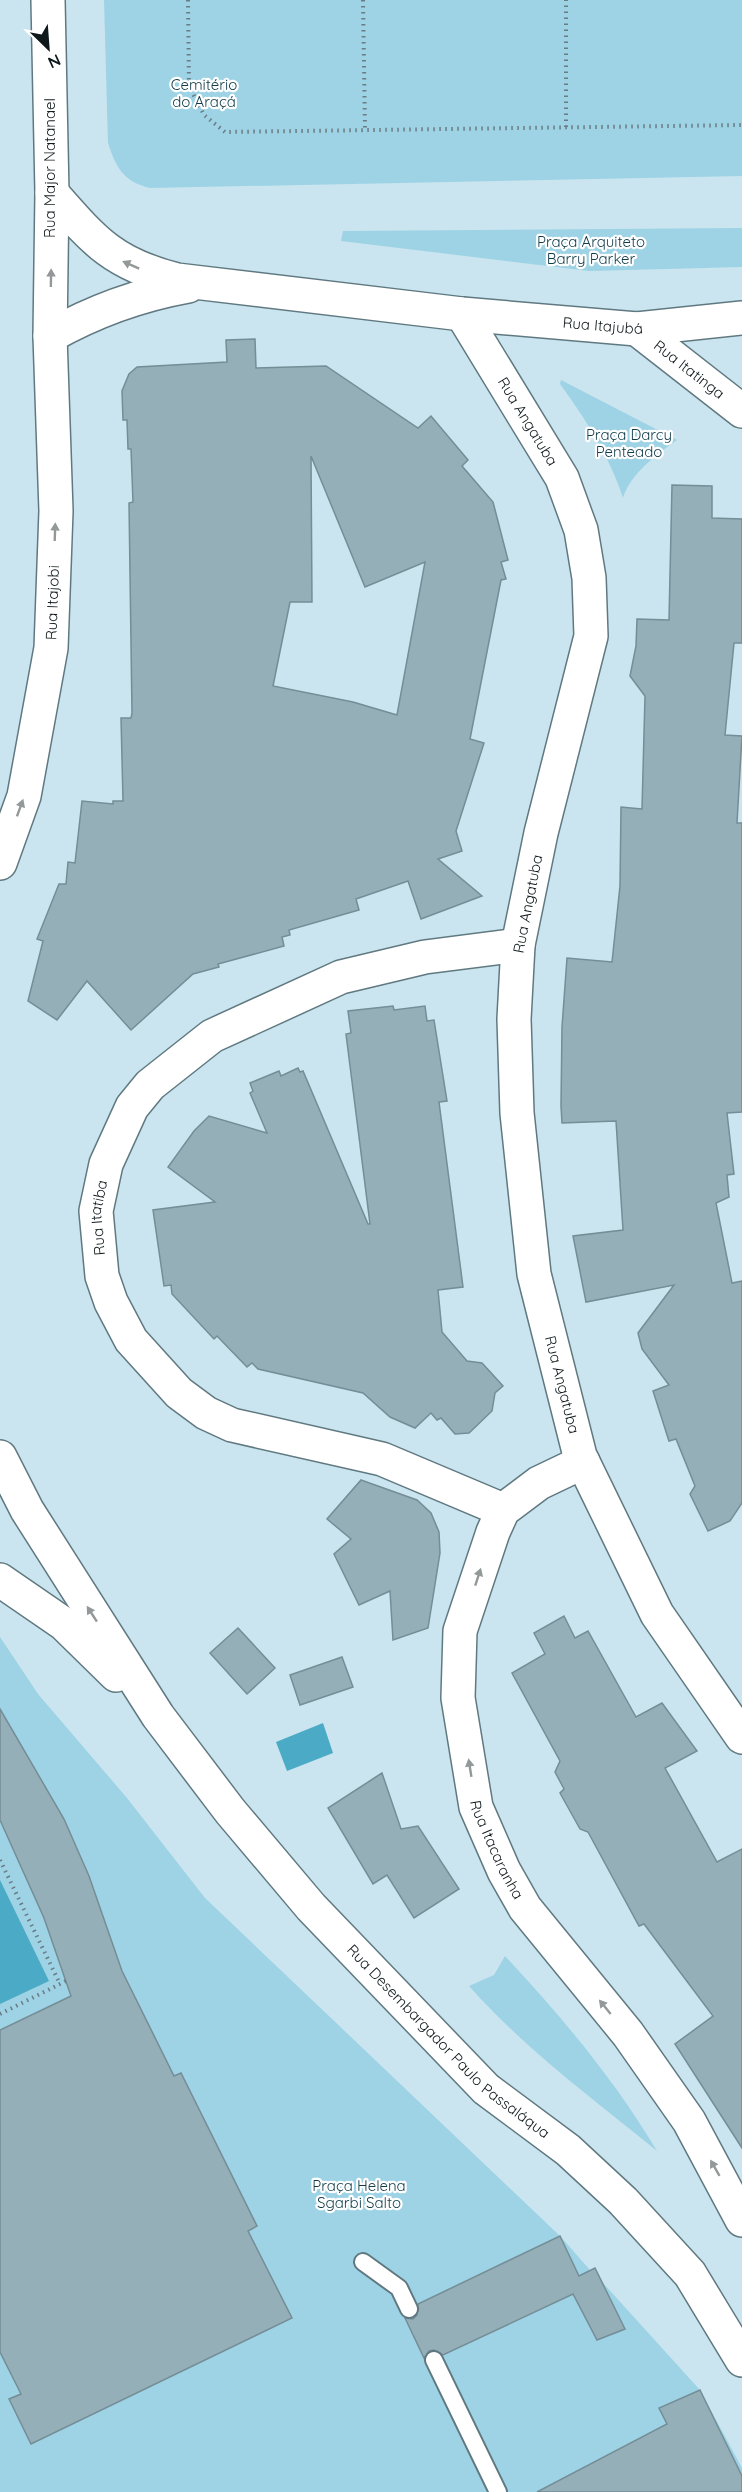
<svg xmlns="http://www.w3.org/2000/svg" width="742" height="2492" font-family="Quicksand,sans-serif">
  <rect width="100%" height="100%" fill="#cae5ef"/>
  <!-- green -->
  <g fill="#9dd3e5">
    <path d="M104 0H742V176L150 188C124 182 116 168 108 143Z"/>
    <path d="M742 228V267L589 271 341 241 343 231Z"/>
    <path d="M561 380 677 440C657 454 630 474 623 498 610 457 585 418 560 384Z"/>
    <path d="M0 1637 38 1694 127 1798 205 1898 560 2236 590 2270 595 2268 603 2283 700 2390 742 2468V2492H0Z"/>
    <path d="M505 1956C562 2017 614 2079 657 2151 592 2098 525 2049 469 1986L494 1975Z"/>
  </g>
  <!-- water -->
  <g fill="#4baac6">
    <path d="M323 1723 333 1753 287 1771 276 1742Z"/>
    <path d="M0 1880 49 1981 0 2004Z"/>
  </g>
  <!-- building -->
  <g fill="#95afb8" stroke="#748d96" stroke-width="1.5" fill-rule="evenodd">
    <path d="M255 339 256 368 326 366 418 428 431 416 468 460 462 466 493 502 508 560 501 562 506 579 501 580 470 739 484 743 456 831 462 851 438 859 482 896 421 919 408 881 356 899 359 910 289 930 290 935 282 937 284 946 218 964 219 967 193 974 131 1030 87 981 57 1020 28 1001 43 941 37 939 59 884H66L68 862 75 863 82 801 113 804V801H123L121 718H131L132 713 129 503 133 502 131 449H128L127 420H123L122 391 129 374 137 367 227 362 226 340ZM311 456 365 587 425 562 397 715 353 702 273 686 290 602H312Z"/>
    <path d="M672 485 712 486V518L742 519V643H734L725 735 742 736 737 823H742V1112L727 1113 734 1174 727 1175 729 1197 716 1203 732 1283 742 1281V1503L730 1521 708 1531 690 1494 695 1486 676 1439 669 1441 653 1391 669 1385 642 1349 638 1333 674 1285 586 1302 573 1236 623 1230 616 1121 562 1123 561 1106 562 1027 567 958 612 962 620 886 621 807 642 809 645 696 630 676 636 646 637 619 669 620Z"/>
    <path d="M393 1006 394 1010 425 1006 427 1021 434 1020 447 1101 439 1102 463 1287 438 1290 442 1332 467 1361 482 1363 503 1386 495 1393 492 1411 469 1433 455 1434 441 1418 437 1420 431 1413 415 1428 390 1417 363 1393 258 1369 252 1363 247 1367 217 1336 214 1339 172 1294 171 1285 164 1286 153 1210 215 1202 168 1167 194 1131 209 1116 267 1133 250 1093 253 1091 250 1083 279 1071 281 1076 298 1068 300 1072 303 1071 368 1224H370L346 1034 351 1033 348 1011Z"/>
    <path d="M361 1480 417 1500 431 1513 439 1532 440 1553 428 1628 393 1640 390 1591 359 1605 334 1554 351 1539 327 1519Z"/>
    <path d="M564 1616 575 1638 588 1631 636 1717 662 1703 697 1751 665 1768 717 1862 742 1849V2148L675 2044 713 2016 644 1924 639 1926 588 1832 580 1829 560 1793 564 1789 555 1772 560 1761 512 1673 545 1654 534 1633Z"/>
    <path d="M238 1628 275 1668 247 1694 210 1653Z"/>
    <path d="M342 1657 353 1687 300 1705 290 1675Z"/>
    <path d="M0 1709 64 1819 89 1876 122 1971 174 2076 181 2073 257 2226 248 2231 292 2318 31 2444 9 2399 21 2394 0 2352V2030L71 1996 44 1918 0 1820Z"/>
    <path d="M382 1773 401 1829 418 1826 459 1889 414 1918 387 1875 373 1884 328 1808Z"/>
    <path d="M560 2236 579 2276 595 2268 625 2329 597 2340 573 2294 443 2355 434 2350 429 2351 424 2358 405 2318 413 2319 417 2315 418 2304Z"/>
    <path d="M700 2390 742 2476V2492H537L667 2424 659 2408Z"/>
  </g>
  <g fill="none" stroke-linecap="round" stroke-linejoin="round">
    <!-- service casing -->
    <g stroke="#607981" stroke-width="20">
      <g id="service">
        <path d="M363 2262 399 2288 409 2309"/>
        <path d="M434 2360 498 2492"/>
      </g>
    </g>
    <!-- minor casing -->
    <g stroke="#607981" stroke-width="36">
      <g id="minor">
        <path id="s1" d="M52 193C94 241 113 264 177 280L462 314 637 329 742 318"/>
        <path id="s2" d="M462 314 562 478 581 530 589 578 591 636 541 833 518 945 514 1019 517 1113 534 1274 580 1456 657 1614 742 1737"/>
        <path id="s3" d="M637 329 742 411"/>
        <path d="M50 336C94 311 138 295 188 286"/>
        <path id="s4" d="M583 1462 539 1483 503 1510 493 1532 460 1631 458 1698 476 1807 504 1871 525 1908 628 2034 689 2121 742 2220"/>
        <path id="s5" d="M503 1510 382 1459 232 1425 206 1413 179 1393 131 1340 111 1302 102 1276 96 1211 106 1164 132 1107 150 1085 212 1036 341 977 425 957 518 945"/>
      </g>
    </g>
    <!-- primary casing -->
    <g stroke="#607981" stroke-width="36">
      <g id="primary">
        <path id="s6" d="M0 863 24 796 51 648 56 511 50 336 52 193 48 0"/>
        <path id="s7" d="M0 1457 27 1510 158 1716 230 1811 311 1907 486 2089 568 2150 623 2201 690 2274 742 2360"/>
        <path d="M0 1580 64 1624 116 1675"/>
      </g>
    </g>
    <!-- path -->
    <g stroke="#6a7c83" stroke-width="4" stroke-dasharray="1.5 4.5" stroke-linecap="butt">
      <path d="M188 0 189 86 204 115 225 132 742 125"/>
      <path d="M363 0 365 129"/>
      <path d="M566 127V0"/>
      <path d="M0 1860 60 1984"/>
      <path d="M0 2014 66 1981"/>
    </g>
    <!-- service -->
    <use href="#service" stroke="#fff" stroke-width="16"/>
    <!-- minor -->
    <use href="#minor" stroke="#fff" stroke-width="33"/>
    <!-- primary -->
    <use href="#primary" stroke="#fff" stroke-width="33"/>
  </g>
  <!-- one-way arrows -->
  <defs><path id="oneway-solid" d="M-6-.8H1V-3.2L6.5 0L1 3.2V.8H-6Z" transform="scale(1.5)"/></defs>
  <g fill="#939899">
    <use href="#oneway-solid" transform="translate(131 265) rotate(-156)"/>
    <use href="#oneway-solid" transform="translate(51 278) rotate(-89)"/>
    <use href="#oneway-solid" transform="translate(55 532) rotate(-88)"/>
    <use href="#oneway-solid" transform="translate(20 808) rotate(-70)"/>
    <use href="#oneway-solid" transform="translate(478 1577) rotate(-72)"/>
    <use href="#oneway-solid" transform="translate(92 1614) rotate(-123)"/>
    <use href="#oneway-solid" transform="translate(470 1768) rotate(-99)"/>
    <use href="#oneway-solid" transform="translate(605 2007) rotate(-129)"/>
    <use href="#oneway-solid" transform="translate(715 2168) rotate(-120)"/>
  </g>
  <g text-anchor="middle" stroke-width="4.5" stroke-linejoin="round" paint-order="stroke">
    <!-- park labels -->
    <g font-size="15" fill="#103b48" stroke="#fff">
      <text x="204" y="90">Cemitério<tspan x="204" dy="17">do Araçá</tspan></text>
      <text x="591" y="247">Praça Arquiteto<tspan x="591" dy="17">Barry Parker</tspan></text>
      <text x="629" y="440">Praça Darcy<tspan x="629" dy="17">Penteado</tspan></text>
      <text x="359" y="2191">Praça Helena<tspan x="359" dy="17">Sgarbi Salto</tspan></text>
    </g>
    <!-- street labels -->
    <g font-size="15" fill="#0f191c" stroke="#fff">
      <text transform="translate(50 168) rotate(-90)" y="5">Rua Major Natanael</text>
      <text dy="5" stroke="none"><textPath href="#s1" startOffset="584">Rua Itajubá</textPath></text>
      <text dy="5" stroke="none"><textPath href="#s3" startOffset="66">Rua Itatinga</textPath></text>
      <text dy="5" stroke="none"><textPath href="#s2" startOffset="126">Rua Angatuba</textPath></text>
      <text dy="5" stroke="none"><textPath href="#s6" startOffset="267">Rua Itajobi</textPath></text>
      <text transform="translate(528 904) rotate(-79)" y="5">Rua Angatuba</text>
      <text dy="5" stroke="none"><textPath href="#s5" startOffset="548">Rua Itatiba</textPath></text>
      <text dy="5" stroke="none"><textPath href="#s2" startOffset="1116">Rua Angatuba</textPath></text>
      <text dy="5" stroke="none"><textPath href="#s4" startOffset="447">Rua Itacaranha</textPath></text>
      <text dy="5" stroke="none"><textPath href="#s7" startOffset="741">Rua Desembargador Paulo Passaláqua</textPath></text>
    </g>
  </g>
  <!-- north arrow -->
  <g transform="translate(48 48) rotate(155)" stroke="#ffffff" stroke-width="4.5" paint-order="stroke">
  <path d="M0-4.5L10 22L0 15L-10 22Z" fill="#0f191c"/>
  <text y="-9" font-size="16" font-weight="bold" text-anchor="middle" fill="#0f191c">N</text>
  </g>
</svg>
